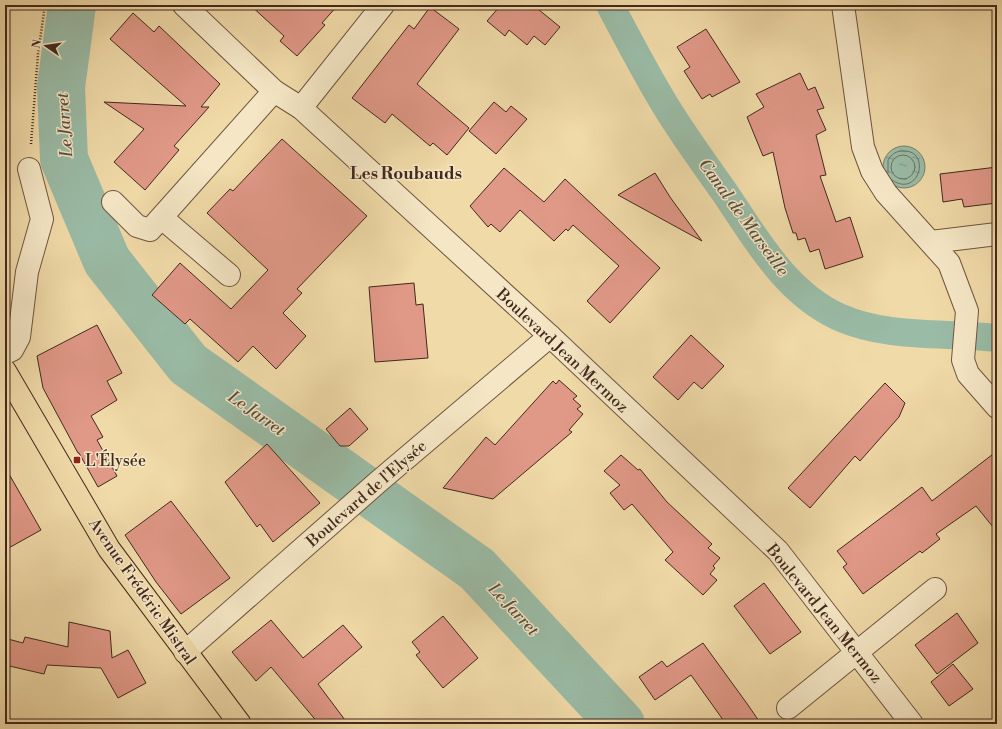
<svg xmlns="http://www.w3.org/2000/svg" width="1002" height="729" font-family="'Libre Bodoni',serif">
  <defs>
    <pattern id="water-ripples" width="26" height="14" patternUnits="userSpaceOnUse"><rect width="26" height="14" fill="#9abba6"/><path d="M2 4q2-2 4 0t4 0M15 11q2-2 4 0t4 0" fill="none" stroke="#7f9887"/></pattern>
  </defs>
  <rect width="100%" height="100%" fill="#f0daa8"/>
  <filter id="stains"><feTurbulence type="fractalNoise" baseFrequency=".005" numOctaves="4"/><feColorMatrix values="0 0 0 0 .2 0 0 0 0 .09 0 0 0 0 .02 0 0 0 .5 -.17"/></filter>
  <radialGradient id="worn" r=".72"><stop offset=".6" stop-color="#630" stop-opacity="0"/><stop offset="1" stop-color="#630" stop-opacity=".3"/></radialGradient>
  <!-- water -->
  <circle fill="url(#water-ripples)" stroke="#77816f" cx="904" cy="167" r="21"/>
  <g fill="none" stroke-linecap="round" stroke-linejoin="round">
    <!-- shore -->
    <g stroke="#6e7262" stroke-width="1">
      <circle cx="903" cy="167" r="12"/>
      <path d="M888 173V160C892 154 896 151 903 151 932 150 919 199 892 180"/>
    </g>
    <!-- canal -->
    <path stroke="#9abba6" stroke-width="28" d="M610 5C629 41 648 78 670 113 687 140 706 166 725 193 756 239 786 293 839 317 888 339 945 332 997 338"/>
    <!-- river -->
    <path stroke="#9abba6" stroke-width="48" d="M72 5 61 87 64 159 107 261 188 364 477 569 621 724"/>
  </g>
  <!-- building -->
  <g fill="#e09887" stroke="#42291d">
    <path d="M250 5H338L322 23 325 25 297 56 280 41 284 36Z"/>
    <path d="M501 5H533L560 27 545 45 534 36 527 45 509 30 505 36 487 21Z"/>
    <path d="M430 7 459 29 417 84 469 128 447 155 433 143 430 146 392 114 385 123 352 98 409 25 414 29Z"/>
    <path d="M133 13 154 32 159 26 220 84 201 107H209L174 146 179 150 145 190 114 162 144 129 104 102 186 106 110 39Z"/>
    <path d="M706 29 740 82 712 97 710 94 702 99 684 71 690 67 677 47Z"/>
    <path d="M800 73 808 90 815 87 824 108 817 110 826 130 816 135 826 175 820 176 836 222 850 217 863 257 825 269 819 249 810 252 805 238 798 240 796 233H793L785 208 773 152 763 156 747 117 764 107 756 94Z"/>
    <path d="M494 102 506 112 511 106 527 119 496 154 469 131Z"/>
    <path d="M282 139 367 216 297 289 302 293 283 313 306 336 276 369 253 346 238 362 190 319 185 324 152 295 180 263 231 309 268 270 207 213 230 189 233 191Z"/>
    <path d="M997 167V203L964 207 962 199 943 202 940 174Z"/>
    <path d="M504 168 544 202 565 179 660 268 610 323 587 301 619 266 573 225 568 231 566 229 554 241 520 210 500 232 491 224 488 227 470 206Z"/>
    <path d="M655 173 670 197 702 241 618 195Z"/>
    <path d="M414 283 416 305 423 304 428 358 375 362 369 287Z"/>
    <path d="M97 325 122 373 107 381 117 400 91 416 103 437 97 440 117 476 98 487 79 453H78L43 388 37 356Z"/>
    <path d="M691 335 724 366 702 389 694 382 678 400 653 377Z"/>
    <path d="M559 380 577 396 573 399 581 406 577 409 583 414 569 430 572 432 493 499 443 488 486 437 495 445 553 381 556 384Z"/>
    <path d="M885 383 905 403 899 417 860 461 855 456 810 508 788 488Z"/>
    <path d="M350 408 368 429 349 446H340L326 429Z"/>
    <path d="M267 444 320 503 273 542 260 524 257 527 225 482Z"/>
    <path d="M997 451V532L976 506 936 534 940 539 922 553 920 551 863 594 843 567 847 564 837 551 922 487 932 501Z"/>
    <path d="M621 455 638 470 640 469 667 502 712 544 708 548 720 558 713 566 715 568 710 574 717 580 703 595 665 560 673 552 632 504 624 510 610 493 620 485 604 471Z"/>
    <path d="M5 467 41 530 5 550Z"/>
    <path d="M171 501 230 578 181 614 156 582 125 535Z"/>
    <path d="M764 583 801 632 770 654 734 606Z"/>
    <path d="M957 613 978 643 937 674 915 645Z"/>
    <path d="M443 616 478 658 443 688 416 655 420 652 412 642Z"/>
    <path d="M271 620 303 658 343 625 362 647 318 684 348 724H319L271 667 256 681 232 652Z"/>
    <path d="M69 622 110 631 112 658 128 650 146 683 118 698 101 668 47 665 44 674 5 665V651L8 639 23 643 25 637 68 647Z"/>
    <path d="M703 643 748 705 761 724H726L691 675 655 700 639 677 662 661 667 667Z"/>
    <path d="M953 664 973 689 949 706 931 682Z"/>
  </g>
  <g fill="none" stroke-linecap="round" stroke-linejoin="round">
    <!-- minor casing -->
    <g stroke="#6e5540" stroke-width="24">
      <g id="minor">
        <path d="M184 5 274 91 301 108 550 336 778 551 912 724"/>
        <path d="M843 5 863 147 872 171 886 193 949 263 967 311 963 360 968 374 997 407"/>
        <path d="M301 108 383 5"/>
        <path d="M113 202 137 226 150 230 274 91"/>
        <path d="M162 218 229 275"/>
        <path d="M931 242 997 234"/>
        <path d="M5 353 12 350 19 337 27 272 42 219 29 169"/>
        <path d="M185 652 378 482 550 336"/>
        <path d="M788 708 935 589"/>
      </g>
    </g>
    <!-- major casing -->
    <g stroke="#42291d" stroke-width="24">
      <path id="major" d="M5 371 109 549 240 724"/>
    </g>
    <!-- path -->
    <path stroke="#42291d" stroke-width="2.5" stroke-dasharray="1 2" stroke-linecap="butt" d="M31 144 38 54 45 5"/>
    <!-- minor -->
    <use href="#minor" stroke="#f5e7c6" stroke-width="22"/>
    <!-- major -->
    <use href="#major" stroke="#f0daa8" stroke-width="22"/>
  </g>
  <!-- markers -->
  <rect fill="#8f2418" stroke="#f5e7c6" stroke-width="1.5" x="73" y="456" width="8" height="8" rx="2"/>
  <g text-anchor="middle" stroke-width="3" stroke-linejoin="round" paint-order="stroke">
    <!-- street labels -->
    <g font-size="16" fill="#42291d" stroke="#f5e7c6">
      <text transform="translate(563 350) rotate(43)" y="6">Boulevard Jean Mermoz</text>
      <text transform="translate(366 493) rotate(-41)" y="6">Boulevard de l'Elysée</text>
      <text transform="translate(143 591) rotate(55)" y="6">Avenue Frédéric Mistral</text>
      <text transform="translate(825 613) rotate(51)" y="6">Boulevard Jean Mermoz</text>
    </g>
    <!-- poi labels -->
    <g font-size="16" fill="#42291d" stroke="#f5e7c6" text-anchor="start">
      <text x="85" y="466">L'Élysée</text>
    </g>
    <!-- water labels -->
    <g font-size="17" font-style="italic" fill="#584e3f" stroke="#f5e7c6">
      <text transform="translate(64 125) rotate(-94)" y="6">Le Jarret</text>
      <text transform="translate(744 217) rotate(54)" y="6">Canal de Marseille</text>
      <text transform="translate(257 413) rotate(35)" y="6">Le Jarret</text>
      <text transform="translate(514 609) rotate(47)" y="6">Le Jarret</text>
    </g>
    <!-- neighbourhood labels -->
    <g font-size="17" font-weight="bold" fill="#42291d" stroke="#f5e7c6">
      <text x="406" y="179">Les Roubauds</text>
    </g>
  </g>
  <!-- margin -->
  <rect width="1002" height="729" fill="none" stroke="#f0daa8" stroke-width="20"/>
  <rect x="6" y="6" width="990" height="717" fill="none" stroke="#42291d" stroke-width="2"/>
  <rect x="10" y="10" width="982" height="709" fill="none" stroke="#42291d"/>
  <!-- north arrow -->
  <g transform="translate(46 46) rotate(283)" stroke="#f5e7c6" stroke-width="3" paint-order="stroke">
  <path d="M0-3L7 15L0 10L-7 15Z" fill="#42291d"/>
  <text y="-6" font-size="11" font-weight="bold" text-anchor="middle" fill="#42291d">N</text>
  </g>
  <rect width="100%" height="100%" filter="url(#stains)"/>
  <rect width="100%" height="100%" fill="url(#worn)"/>
</svg>
